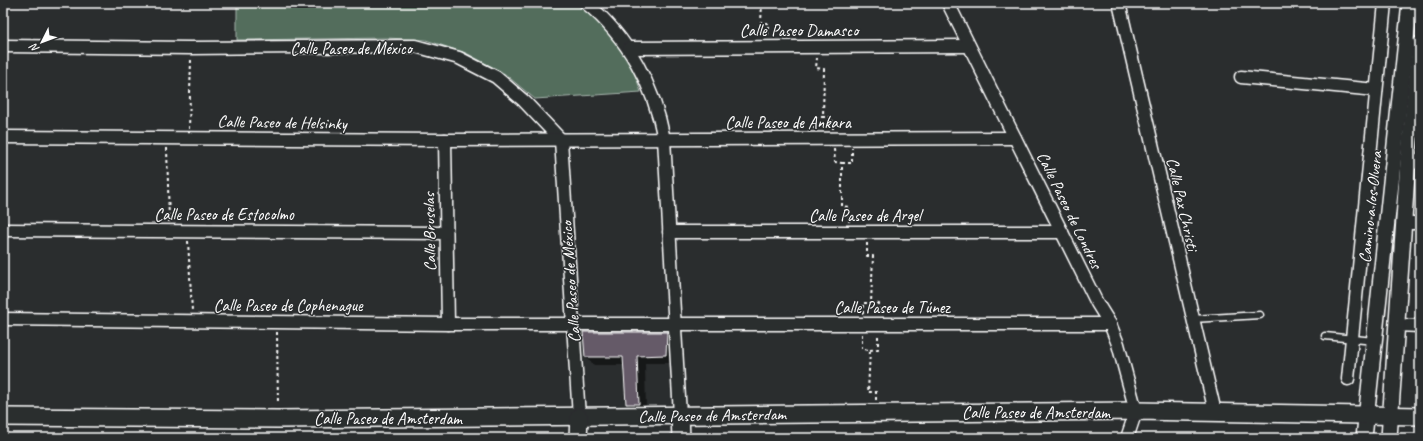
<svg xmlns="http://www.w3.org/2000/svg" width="1423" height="441" font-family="Caveat,sans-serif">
  <rect width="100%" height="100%" fill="#2a2d2e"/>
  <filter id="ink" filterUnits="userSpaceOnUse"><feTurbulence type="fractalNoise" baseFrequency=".025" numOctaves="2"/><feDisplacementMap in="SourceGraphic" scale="8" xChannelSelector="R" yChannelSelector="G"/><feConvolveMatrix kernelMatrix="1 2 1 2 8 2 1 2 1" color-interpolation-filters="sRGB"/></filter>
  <g filter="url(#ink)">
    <!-- green -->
    <path fill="#526d5c" stroke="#a8b6ae" d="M237 3H580L600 23 630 60 641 92 535 99 505 74 468 54 426 40 386 38 237 40Z"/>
    <!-- shadow -->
    <path fill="#0007" d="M667 332 675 340 674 363H645L646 411H635L627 403 625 365H594L586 357Z"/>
    <!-- building -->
    <path fill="#655a68" stroke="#fff" d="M583 332H667L666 355 637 356 639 404H626L623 357H585Z"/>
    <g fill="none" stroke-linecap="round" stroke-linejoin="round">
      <!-- service casing -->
      <g stroke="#fff" stroke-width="9">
        <g id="service">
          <path d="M1193 319 1260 315"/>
          <path d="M1325 336 1374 341"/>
        </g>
      </g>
      <!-- minor casing -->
      <g stroke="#fff" stroke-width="15">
        <g id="minor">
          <path d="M586 3C628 37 654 86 664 139L680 415"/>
          <path d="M948 3 1097 303 1110 324 1118 344 1136 411 1127 438"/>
          <path d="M1119 3 1215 412"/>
          <path d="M3 46 191 48 415 46 459 58 496 77 524 101 561 140 579 417"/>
          <path d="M629 48 969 46"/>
          <path d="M1241 77 1376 90"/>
          <path d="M3 137 445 140 1015 138"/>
          <path d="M445 140 448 324"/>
          <path d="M1407 167 1420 159"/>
          <path d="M1403 223H1420"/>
          <path d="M3 230 445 233"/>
          <path d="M669 232H1062"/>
          <path d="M3 319 448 324H1110"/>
          <path d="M1397 325 1420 326"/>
          <path d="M1348 379 1385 3"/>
        </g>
      </g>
      <!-- tertiary casing -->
      <g stroke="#fff" stroke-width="18">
        <g id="tertiary">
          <path d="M1364 438 1410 3"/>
          <path d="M1389 438 1408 161 1420 44"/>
        </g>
      </g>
      <!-- secondary casing -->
      <g stroke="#fff" stroke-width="20">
        <g id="secondary">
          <path d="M680 415 681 438"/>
          <path d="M3 417 278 419 1136 411 1420 416"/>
          <path d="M578 438 579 417"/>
        </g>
      </g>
      <!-- path -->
      <g stroke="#fff" stroke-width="2" stroke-dasharray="3 3" stroke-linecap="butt">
        <path d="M762 3 761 23H768V36"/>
        <path d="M823 117H832L833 129"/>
        <path d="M189 129 191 59"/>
        <path d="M814 129 815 117H823L824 69 816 68 817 58"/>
        <path d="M167 148 169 222"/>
        <path d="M834 149 835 162 842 163V206L849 207V222"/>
        <path d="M842 163H852V148"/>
        <path d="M188 241 192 311"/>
        <path d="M867 243V256H873L871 303 879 304V314"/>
        <path d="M863 314V303H871"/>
        <path d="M277 332 278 405"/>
        <path d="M862 334V349L870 350 868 392H876V400"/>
        <path d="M870 350 878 349V334"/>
      </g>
      <!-- service -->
      <use href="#service" stroke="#2a2d2e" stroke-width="6"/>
      <!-- minor -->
      <use href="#minor" stroke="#2a2d2e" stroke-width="12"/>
      <!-- tertiary -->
      <use href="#tertiary" stroke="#2a2d2e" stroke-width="15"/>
      <!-- secondary -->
      <use href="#secondary" stroke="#2a2d2e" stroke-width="17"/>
    </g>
  </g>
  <g text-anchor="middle" stroke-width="3" stroke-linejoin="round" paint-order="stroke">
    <!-- street labels -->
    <g font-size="17" fill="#fff" stroke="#2a2d2e">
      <text x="799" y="36">Calle Paseo Damasco</text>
      <text x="351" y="54">Calle Paseo de México</text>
      <text transform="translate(282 122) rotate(1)" y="6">Calle Paseo de Helsinky</text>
      <text x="788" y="128">Calle Paseo de Ankara</text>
      <text transform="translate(1183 204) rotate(77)" y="6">Calle Pax Christi</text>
      <text transform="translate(1370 207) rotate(-84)" y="6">Camino a los Olvera</text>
      <text transform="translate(1070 210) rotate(64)" y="6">Calle Paseo de Londres</text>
      <text x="224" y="220">Calle Paseo de Estocolmo</text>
      <text x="865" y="221">Calle Paseo de Argel</text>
      <text transform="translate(429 232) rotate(-91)" y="6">Calle Bruselas</text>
      <text transform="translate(570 282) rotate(-94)" y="6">Calle Paseo de México</text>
      <text x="288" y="311">Calle Paseo de Cophenague</text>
      <text x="892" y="313">Calle Paseo de Túnez</text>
      <text x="1036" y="418">Calle Paseo de Amsterdam</text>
      <text transform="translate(712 415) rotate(-1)" y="6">Calle Paseo de Amsterdam</text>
      <text x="388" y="424">Calle Paseo de Amsterdam</text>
    </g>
  </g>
  <!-- margin -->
  <rect width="1423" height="441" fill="none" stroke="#2a2d2e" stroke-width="16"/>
  <rect x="8" y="8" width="1407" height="425" fill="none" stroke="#fff" stroke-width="1.5" filter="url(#ink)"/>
  <!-- north arrow -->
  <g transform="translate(42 42) rotate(228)" stroke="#2a2d2e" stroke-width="3" paint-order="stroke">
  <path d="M0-3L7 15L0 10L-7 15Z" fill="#ffffff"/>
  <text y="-6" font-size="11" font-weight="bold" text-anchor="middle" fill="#ffffff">N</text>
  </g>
</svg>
